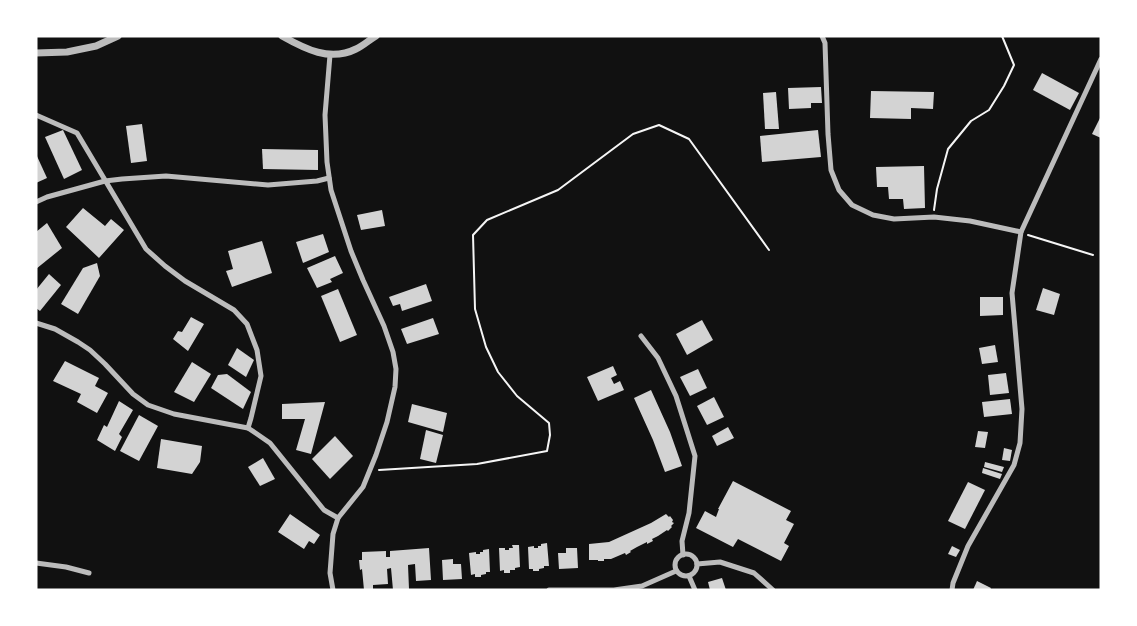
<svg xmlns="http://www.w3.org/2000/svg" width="1137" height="626" font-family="'Varela Round',sans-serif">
  <rect width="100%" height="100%" fill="#111"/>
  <!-- building -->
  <g fill="#d3d3d3">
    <path d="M1042 73 1079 93 1070 110 1033 90Z"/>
    <path d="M821 87 822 103H811V108L789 109 788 88Z"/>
    <path d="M871 91 934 92 933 109 911 108V119L870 118Z"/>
    <path d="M776 92 779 129H765L763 93Z"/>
    <path d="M1101 116V138L1092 134Z"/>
    <path d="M142 124 147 161 131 163 126 126Z"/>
    <path d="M63 130 82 170 64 179 45 137Z"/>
    <path d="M818 130 821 157 762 162 760 136Z"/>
    <path d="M262 149 318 150V170L263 169Z"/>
    <path d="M36 154 47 178 36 183Z"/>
    <path d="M924 166 925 208 904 209 903 199H889L888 187H877L876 167Z"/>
    <path d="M83 208 105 226 111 219 124 230 99 258 66 227Z"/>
    <path d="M382 210 385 226 361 230 357 215Z"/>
    <path d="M47 223 62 248 36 269V232Z"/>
    <path d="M323 234 329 252 303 263 296 242Z"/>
    <path d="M262 241 272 273 232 287 226 271 233 269 228 251Z"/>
    <path d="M335 256 343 273 330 279 332 282 317 288 307 268Z"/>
    <path d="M97 263 100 276 78 314 61 304 83 268Z"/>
    <path d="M49 274 61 285 40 311 36 308V290Z"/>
    <path d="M426 284 432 301 402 311 400 304 393 306 389 297Z"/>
    <path d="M1043 288 1060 294 1054 315 1036 310Z"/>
    <path d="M338 289 357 335 340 342 321 296Z"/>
    <path d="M980 297H1003V315L980 316Z"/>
    <path d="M191 317 204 324 188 351 173 339 178 331 182 332Z"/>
    <path d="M433 318 439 334 407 344 401 329Z"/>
    <path d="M702 320 713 340 687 355 676 334Z"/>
    <path d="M995 345 998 362 982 364 979 348Z"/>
    <path d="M237 348 254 360 246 377 228 365Z"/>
    <path d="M65 361 99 378 95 386 108 393 97 413 77 402 81 394 53 381Z"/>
    <path d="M192 362 211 374 194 402 174 392Z"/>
    <path d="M613 366 617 375 611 378 614 384 620 381 624 390 598 401 587 377Z"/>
    <path d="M698 369 707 388 690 396 680 377Z"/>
    <path d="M1006 373 1009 393 990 395 988 375Z"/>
    <path d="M227 374 251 392 243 409 211 388 218 375Z"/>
    <path d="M651 390 670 432 682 466 665 472 653 440 634 398Z"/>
    <path d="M714 397 724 417 707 425 697 406Z"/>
    <path d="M1010 399 1012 414 984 417 982 402Z"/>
    <path d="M119 401 133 410 119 434 122 437 115 451 97 440 104 425 107 427Z"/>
    <path d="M325 402 311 454 296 450 305 419H282V404Z"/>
    <path d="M412 404 447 413 443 432 408 422Z"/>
    <path d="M139 415 158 426 139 461 120 451Z"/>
    <path d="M728 427 734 438 717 446 712 436Z"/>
    <path d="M426 430 443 435 436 463 420 459Z"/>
    <path d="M978 431 988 432 985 448 975 447Z"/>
    <path d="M335 436 353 456 330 479 312 459Z"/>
    <path d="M161 439 202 446 200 462 192 474 157 468Z"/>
    <path d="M1004 448 1012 450 1010 461 1002 460Z"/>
    <path d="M263 458 275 479 260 486 248 467Z"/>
    <path d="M985 462 1004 467 1002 472 984 467Z"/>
    <path d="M983 468 1002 474 1000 479 982 473Z"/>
    <path d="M733 481 791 511 786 520 794 524 784 543 789 546 781 561 738 539 733 547 696 528 705 511 716 517 719 509H718Z"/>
    <path d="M968 482 985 490 965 529 948 521Z"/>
    <path d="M290 514 320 535 314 544 309 541 304 549 278 532Z"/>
    <path d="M666 514 669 517 670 516 673 520 672 522 674 523 671 526 672 527 668 531 667 530 658 536 652 539 653 541 647 544V542L637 547 630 551 631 552 626 555 625 553 611 559H604V561H598V560H589V544L609 542 651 523Z"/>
    <path d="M547 543 549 566H544V568L539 569V571H533V569H529L528 547 534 546V548H538V546H541V544Z"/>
    <path d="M512 545H519L520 567 515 568V570H510V573H504V570L500 571 499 548H505V550H509V548H513Z"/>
    <path d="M952 546 960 550 956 557 948 554Z"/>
    <path d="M429 548 431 580 416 581 415 564 408 565 409 589 393 590 391 568 387 569 388 584 373 585V590H364L362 569 360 570 359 560H362V552L386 551V557H390V551Z"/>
    <path d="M566 548H577L578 568 559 569 558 553H566Z"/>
    <path d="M489 549 490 572H486V574L481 575V577H475V574L471 575 469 553 476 552V554H480V552H483V550Z"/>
    <path d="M453 559V564H461L462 579 443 580 442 560Z"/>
    <path d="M722 578 726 590H710L708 582Z"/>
    <path d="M977 581 991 588 990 590H973Z"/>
  </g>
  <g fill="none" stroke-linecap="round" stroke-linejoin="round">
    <!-- path -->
    <g stroke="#f5f5f5" stroke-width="2">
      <path d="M934 210 937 189 948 149 971 121 989 110 1004 86 1014 65 1002 36"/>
      <path d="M1028 235 1093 255"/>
      <path d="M379 470 477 464 547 451 550 435 549 423 517 396 498 372 486 347 475 309 473 235 487 220 558 190 633 134 659 125 689 139 769 250"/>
    </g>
    <!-- minor -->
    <g stroke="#bcbcbc" stroke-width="5">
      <path d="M822 36 825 43 828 134 831 170 839 190 852 205 873 215 894 219 934 217 970 221 1021 232"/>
      <path d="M330 55 325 115 327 162 331 190 351 251 363 280 384 326 393 352 396 369 395 387 387 422 376 455 363 487 338 518"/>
      <path d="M36 115 77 133 146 249 165 266 185 281 234 310 247 324 257 350 261 376 251 418 248 428"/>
      <path d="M36 202 47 197 105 181 122 179 166 176 268 185 317 181 329 178"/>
      <path d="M36 323 55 329 78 342 90 350 105 364 133 394 148 405 174 414 248 428 257 434 270 443 324 510 338 518 333 534 330 573 333 590"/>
      <path d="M641 336 658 358 676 396 695 456 689 513 682 541 683 555"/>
      <circle cx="686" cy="565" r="11"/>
      <path d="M36 563 66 567 89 573"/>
      <path d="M697 564 720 562 754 573 773 590"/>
      <path d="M689 576 695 590"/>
      <path d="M549 590H614L642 586 676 571"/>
      <path d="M952 590 953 583 968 546 1014 465 1020 443 1022 409 1012 293 1021 232 1101 59"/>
    </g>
    <!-- tertiary -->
    <g stroke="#bcbcbc" stroke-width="7">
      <path d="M282 36C305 49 330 62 356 49 363 46 369 40 376 36"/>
      <path d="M36 53 67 52 96 46 118 36"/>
    </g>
  </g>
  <!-- border -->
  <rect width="1137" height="626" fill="none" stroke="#ffffff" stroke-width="75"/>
</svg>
